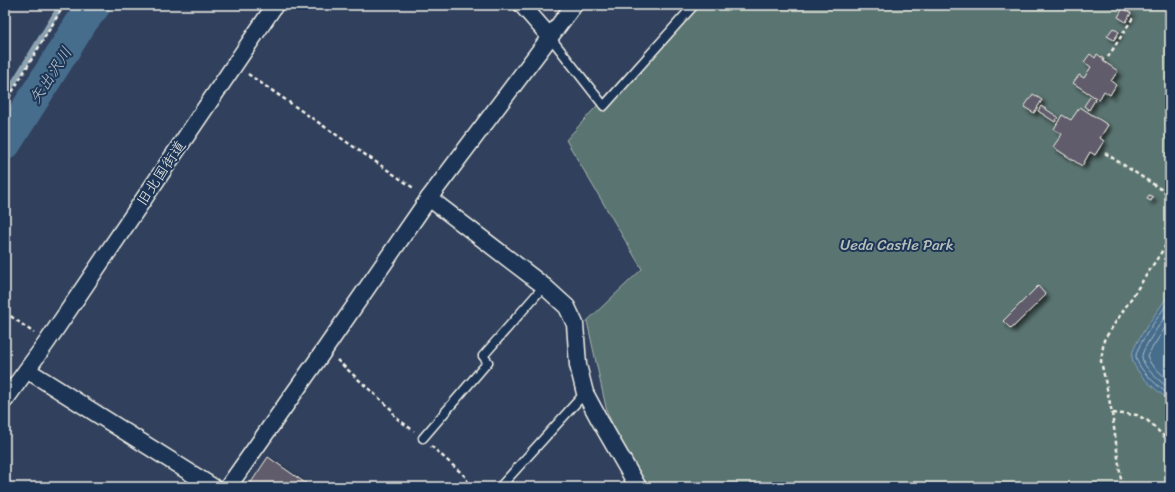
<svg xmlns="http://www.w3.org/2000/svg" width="1175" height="492" font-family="Sriracha,'Klee One',sans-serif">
  <defs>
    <filter id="shadow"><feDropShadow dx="3.5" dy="3.5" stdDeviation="2" flood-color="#0009"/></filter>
  </defs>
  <rect width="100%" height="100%" fill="#31415d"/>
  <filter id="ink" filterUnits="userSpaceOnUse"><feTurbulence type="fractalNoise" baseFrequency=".025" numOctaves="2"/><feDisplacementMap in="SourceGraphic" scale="8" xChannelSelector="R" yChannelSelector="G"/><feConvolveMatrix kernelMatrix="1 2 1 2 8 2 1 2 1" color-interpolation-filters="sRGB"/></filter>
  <g filter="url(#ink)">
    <!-- green -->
    <path fill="#5a7471" stroke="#a7b2ac" d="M688 5H1170V487H641L607 412 587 321 642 269 566 140Z"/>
    <!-- water -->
    <path fill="#466d8d" stroke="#8ca2b1" d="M1170 293V401C1158 391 1134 374 1132 357 1131 345 1162 305 1170 293Z"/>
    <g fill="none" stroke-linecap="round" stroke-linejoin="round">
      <!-- shore -->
      <g stroke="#aebcc4" stroke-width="1">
        <path d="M1170 300C1163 310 1136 346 1136 356 1137 370 1160 387 1170 396"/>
        <path d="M1170 309C1165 318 1141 349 1142 357 1143 368 1162 383 1170 389"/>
        <path d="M1170 320 1147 356 1151 364 1170 382"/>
      </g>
      <!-- stream -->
      <path stroke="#8ca2b1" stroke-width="5.5" d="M5 97 61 5"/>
      <!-- river -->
      <path stroke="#466d8d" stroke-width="32" d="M5 144 83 20 95 5"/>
    </g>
    <!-- building -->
    <g fill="#605c6c" stroke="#f4f1e8" filter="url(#shadow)">
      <path d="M1123 8 1131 13 1126 22 1118 17Z"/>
      <path d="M1113 28 1119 32 1114 40 1107 36Z"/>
      <path d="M1090 54 1095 58 1097 54 1104 59 1103 61 1118 71 1111 81 1116 85 1110 95 1104 91 1099 100 1073 83 1079 75 1084 78 1091 67 1084 62Z"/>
      <path d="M1033 94 1042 100 1034 113 1024 107Z"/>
      <path d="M1090 97 1095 100 1089 110 1084 106Z"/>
      <path d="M1041 106 1058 117 1055 122 1038 111Z"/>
      <path d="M1080 107 1108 125 1100 138 1104 141 1095 155 1090 152 1082 166 1053 147 1062 134 1054 129 1062 115 1071 120Z"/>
      <path d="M1149 195 1153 197 1151 201 1147 199Z"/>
      <path d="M1038 286 1046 295 1011 329 1003 321Z"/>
      <path d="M268 457 311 487H248Z"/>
    </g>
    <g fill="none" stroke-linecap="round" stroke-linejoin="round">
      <!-- service casing -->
      <g stroke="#f4f1e8" stroke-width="11">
        <g id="service">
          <path d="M550 37 604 106 694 5"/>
          <path d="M423 438 488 362 483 356 544 286"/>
          <path d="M500 487 585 393"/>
        </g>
      </g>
      <!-- minor casing -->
      <g stroke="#f4f1e8" stroke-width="19">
        <g id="minor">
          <path d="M522 5 550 37"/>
          <path d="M429 198 544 286 567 307 575 324 578 365 585 393 600 421 638 487"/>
          <path d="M27 370 213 487"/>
          <path d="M5 400 47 342 275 5"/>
          <path d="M228 487 325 349 429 198 574 5"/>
        </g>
      </g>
      <!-- path -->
      <g stroke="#f4f1e8" stroke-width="2.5" stroke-dasharray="4 3" stroke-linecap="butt">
        <path d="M1108 57 1134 16"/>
        <path d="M248 74 415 189"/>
        <path d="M5 104 64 5"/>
        <path d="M1105 153 1170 195"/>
        <path d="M1170 239 1104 340 1101 361 1112 413 1137 415 1148 421 1170 442"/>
        <path d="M5 312 34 333"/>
        <path d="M337 360 392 410 395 417 414 431"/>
        <path d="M1112 413 1122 487"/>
        <path d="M431 446 466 477 469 487"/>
      </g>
      <!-- service -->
      <use href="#service" stroke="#1d3557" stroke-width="8"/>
      <!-- minor -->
      <use href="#minor" stroke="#1d3557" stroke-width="16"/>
    </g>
  </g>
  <g text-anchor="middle" stroke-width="4" stroke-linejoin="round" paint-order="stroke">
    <!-- street labels -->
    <g font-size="15" fill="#f4f1e8" stroke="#1d3557">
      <text transform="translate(161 173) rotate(-56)" y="5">旧北国街道</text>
    </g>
    <!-- park labels -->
    <g font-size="15" fill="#b6bfb8" stroke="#1d3557">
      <text x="897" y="250">Ueda Castle Park</text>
    </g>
    <!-- water labels -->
    <g font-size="16" font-style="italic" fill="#b7c3c8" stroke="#1d3557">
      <text transform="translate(50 75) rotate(-57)" y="6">矢出沢川</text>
    </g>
  </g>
  <!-- margin -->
  <rect width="1175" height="492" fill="none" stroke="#1d3557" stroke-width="20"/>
  <rect x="10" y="10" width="1155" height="472" fill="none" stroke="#f4f1e8" stroke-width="1.5" filter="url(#ink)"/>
</svg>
